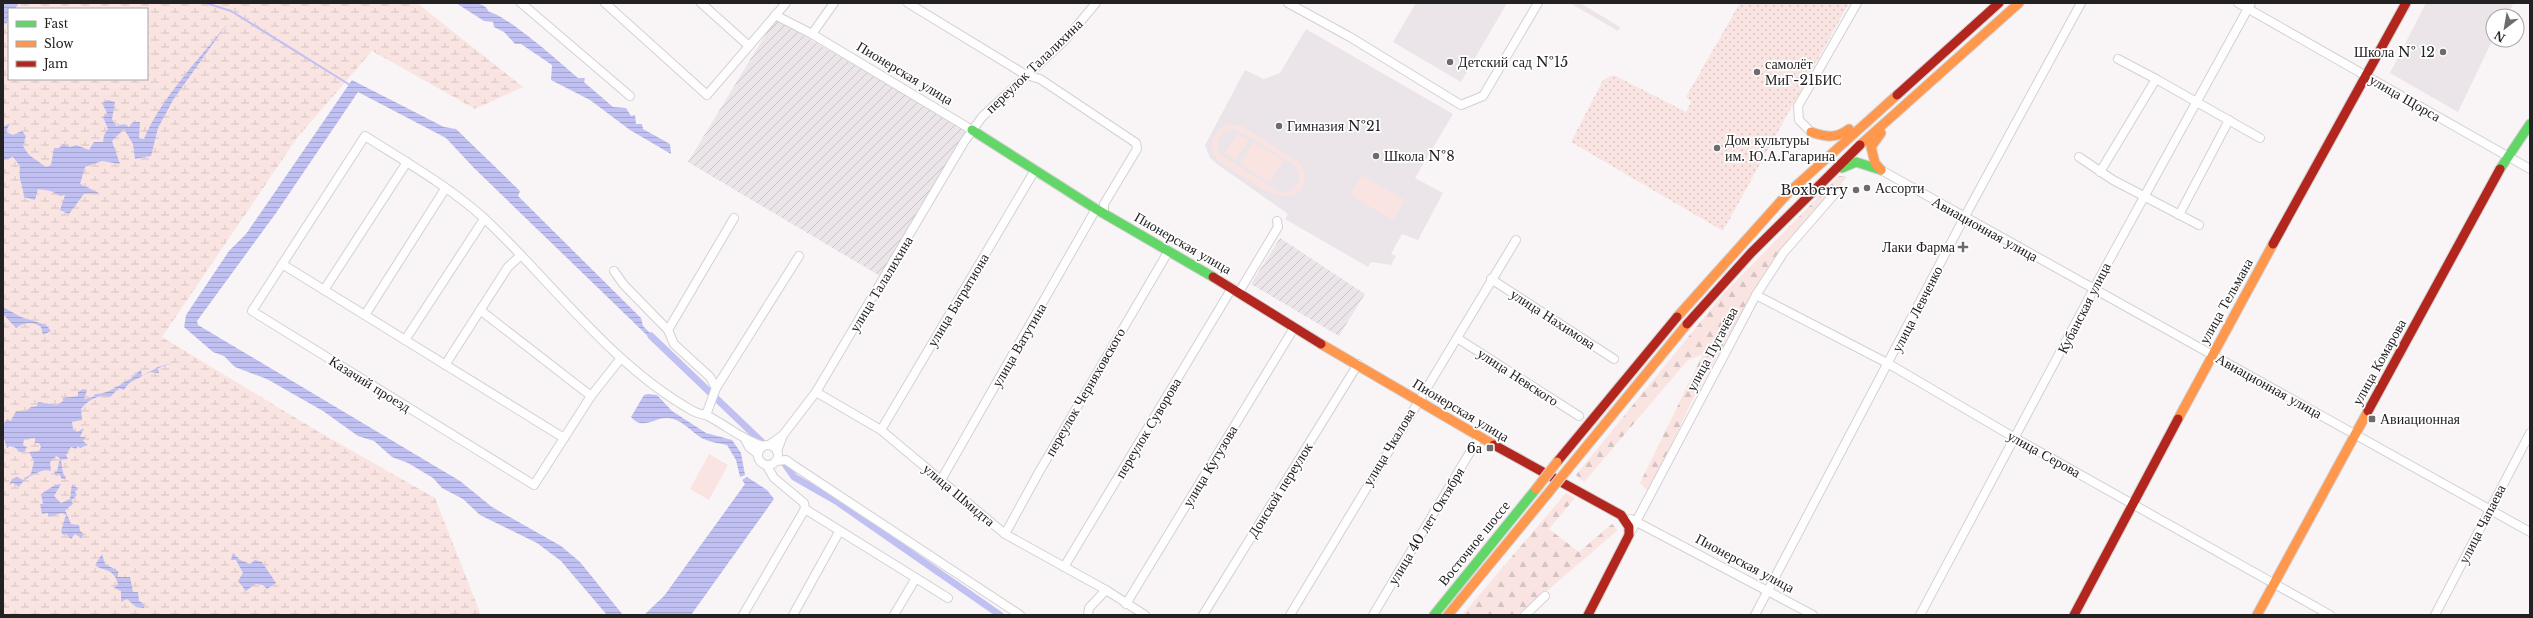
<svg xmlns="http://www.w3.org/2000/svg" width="2533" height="618" font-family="'Libre Baskerville',serif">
  <defs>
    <pattern id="industrial-furrows" width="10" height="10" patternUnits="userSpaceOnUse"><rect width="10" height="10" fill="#ebe4e8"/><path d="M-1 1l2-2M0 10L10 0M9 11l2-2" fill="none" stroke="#c9c3c7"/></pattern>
    <pattern id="forest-firs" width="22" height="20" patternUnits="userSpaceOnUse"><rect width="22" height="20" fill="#f9e4e2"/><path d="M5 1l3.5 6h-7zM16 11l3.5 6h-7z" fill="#d5c3c2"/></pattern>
    <pattern id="wetland-marsh" width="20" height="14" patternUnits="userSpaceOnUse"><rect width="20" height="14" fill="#f9e4e2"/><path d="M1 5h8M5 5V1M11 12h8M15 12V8" fill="none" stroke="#d5c3c2"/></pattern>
    <pattern id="park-dots" width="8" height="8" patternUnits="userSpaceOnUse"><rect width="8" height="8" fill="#f9e4e2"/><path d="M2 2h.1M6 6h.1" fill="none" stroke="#d5c3c2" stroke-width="1.8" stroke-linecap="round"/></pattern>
    <pattern id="water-rules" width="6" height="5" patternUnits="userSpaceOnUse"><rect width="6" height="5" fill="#c0c0f3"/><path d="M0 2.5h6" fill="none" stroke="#a5a5d0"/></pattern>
  </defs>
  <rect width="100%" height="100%" fill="#f9f5f7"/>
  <!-- built -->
  <g fill="#ebe4e8">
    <path d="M1416 3H1507L1461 82 1393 42Z"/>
    <path d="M1570 3H1580L1620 27 1618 31Z"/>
    <path d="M2426 3H2514L2506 16H2493V39L2458 112 2390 73Z"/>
    <path d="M1306 29 1453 114 1415 178 1443 193 1418 240 1402 234 1391 254 1396 256 1391 265 1371 262 1368 267 1285 219 1288 214 1217 164 1210 158 1205 145 1245 70 1264 79 1280 73Z"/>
  </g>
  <!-- industrial -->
  <g fill="url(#industrial-furrows)">
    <path d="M775 19 968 131 880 276 688 162Z"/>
    <path d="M1280 238 1365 294 1339 336 1251 284Z"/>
  </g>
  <!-- green -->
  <g fill="#f9e4e2" fill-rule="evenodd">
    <path d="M1230 124 1242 126 1300 163 1305 177C1299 224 1237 172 1219 161 1206 148 1212 129 1230 124ZM1236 129 1296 166 1300 177C1297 188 1289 194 1278 191L1221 155C1212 142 1222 129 1236 129Z"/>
    <path d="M1237 134 1248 140 1236 160 1225 153Z"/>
    <path d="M1253 142 1283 160 1270 182 1240 164Z"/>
    <path d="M1362 175 1405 200 1393 220 1350 195Z"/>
    <path d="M709 454 728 465 709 500 690 489Z"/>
  </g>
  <!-- forest -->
  <g fill="url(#forest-firs)">
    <path d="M1839 176 1847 177 1783 248 1748 301 1692 401 1649 492 1640 483 1703 354 1688 360 1584 482 1576 475 1724 293Z"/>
    <path d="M1566 493 1575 498 1549 529 1579 552 1612 524 1618 530 1519 615H1462Z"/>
  </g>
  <!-- wetland -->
  <path fill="url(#wetland-marsh)" fill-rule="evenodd" d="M3 3H417L523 87 475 109 372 51 297 138 162 337 319 432 435 498 481 615H3ZM9 9H147V79H9Z"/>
  <!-- park -->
  <path fill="url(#park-dots)" d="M1740 3H1849L1723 231 1571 142 1603 80 1614 75 1686 112 1691 102 1686 97Z"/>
  <!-- water -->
  <g fill="url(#water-rules)">
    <path d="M3 3H19L15 9H9V19L6 24 3 22Z"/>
    <path d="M456 3C468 3 484 0 489 12 507 15 562 64 578 78H585L584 82 613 107 626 108 631 116 635 115 636 124H642L643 129 670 144 671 154 630 130 590 100 551 80 552 65 521 44H515L504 32 494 27 493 22 484 21Z"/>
    <path d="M227 24 173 100 158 128 151 156 135 159 133 144 124 129 112 141 120 164 102 161 85 167 80 184 99 193 84 194 69 214 60 210 65 195 60 196 51 191 38 189 35 200 24 197C23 183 18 182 20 166L13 157 3 160V127L10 123 6 132 13 135 22 131 26 136 23 146 29 155 46 167 51 165 54 148H59L63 144 70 147 76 145 89 150 94 142H103L104 135 108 129 103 117 107 113 102 103 108 100 115 102 112 119 116 126 125 124 129 127 133 122H140L139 138 144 139C161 98 200 58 227 24Z"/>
    <path d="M352 80 444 127 456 129 520 191 518 196 641 318 643 326 658 341 656 344 474 168 446 138 358 92 276 213 197 321 198 325 460 481 492 507 561 546 580 562 623 615H607L561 561 537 543 480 515 463 499 442 488 433 478 408 463 392 457 374 441 358 436 323 411 267 379 235 367 224 356 213 352 184 327 186 315 229 251 246 234Z"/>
    <path d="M3 307 21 317 46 325 51 331 43 335 41 327C33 321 25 322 16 328L3 314Z"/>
    <path d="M175 362 158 368 159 373 150 372 129 383 124 390 119 388 110 397C99 393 87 401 81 409L82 420 72 422 73 429 77 432 84 428 80 437H85L83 441 88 445 80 448 78 446 76 449 71 447 66 455 68 459 61 460 63 473 66 478 62 479 59 474 56 476 54 473 57 471 60 458 56 456 50 462 51 471C42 467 23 479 19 487L13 483 9 485 12 479 17 477 23 480 31 474 34 461 29 452 39 451 41 447 39 443H35V438L24 439 23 445 27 447 24 452H19L16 448 10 446 7 448C4 439 0 427 7 419L11 421 16 411H26L31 407 37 406 38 402 57 405 63 401V398L78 396V392L83 389 87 390 84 399 93 397 95 394C107 394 118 386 128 380 134 378 135 373 141 370L142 376 158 367Z"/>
    <path d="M648 394 657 395 672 411 706 433 732 440 741 453 745 475 740 477 736 460 727 445C718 443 708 442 700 437 691 431 681 419 668 418 654 417 643 431 631 417L644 395Z"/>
    <path d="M747 477 767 490 774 499 691 615H644L664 596 745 484 742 480Z"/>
    <path d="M61 484 54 496 61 503 70 499 72 484 78 489 75 492 77 495 71 501 73 504 65 510 71 524 79 525 80 531 84 534 81 538 75 534 71 539 66 534 63 535 61 531 66 515 62 513 48 517V513L42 514 40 504H43L41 494 55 485Z"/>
    <path d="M233 553 240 560 250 564 255 560 262 562 276 583 267 589 263 585 255 584 246 591 238 581 243 573 236 560H231Z"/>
    <path d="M102 554 105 564 118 571V577H130L133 592H138L139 601 144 604V608L136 607 127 599 121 602V591L114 588 118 584C113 567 104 572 95 565Z"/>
  </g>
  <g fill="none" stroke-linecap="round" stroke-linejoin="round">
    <!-- stream -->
    <path stroke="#c0c0f3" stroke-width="2" d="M206 3 231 11 350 85"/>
    <!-- canal -->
    <g stroke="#c0c0f3" stroke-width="7">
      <path d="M651 336 766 446"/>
      <path d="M781 458 794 477 836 501 1000 615"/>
    </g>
    <!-- street casing -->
    <g stroke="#d3d1d3" stroke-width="10">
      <g id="street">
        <path d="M521 3 630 96"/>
        <path d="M605 3 707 95 786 3"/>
        <path d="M701 3 749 46"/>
        <path d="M908 3 1026 75 1040 79 1136 143 1137 149 1104 204V212"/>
        <path d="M1288 3 1350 37 1461 105 1483 96 1538 3"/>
        <path d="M2238 3 2530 169"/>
        <path d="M775 15 812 34 972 130"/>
        <path d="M812 34 834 3"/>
        <path d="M2118 59 2156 79"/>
        <path d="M1811 132 1799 120 1798 106 1857 3"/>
        <path d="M2079 157 2113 180 2199 225"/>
        <path d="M1881 170 2530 532"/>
        <path d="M2100 172 2156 79 2260 138"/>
        <path d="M2179 215 2229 120"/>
        <path d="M282 264 564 438"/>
        <path d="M614 271 624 285 668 330 674 344 710 377 716 388"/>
        <path d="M1491 279 1614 359"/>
        <path d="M324 290 407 162"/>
        <path d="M1239 292 1278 227 1277 221"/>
        <path d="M1756 295 1889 364 2015 438 2330 615"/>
        <path d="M480 310 591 396"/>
        <path d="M365 315 445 189"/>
        <path d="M668 330 734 218"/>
        <path d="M1457 338 1579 416"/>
        <path d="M405 340 484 219"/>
        <path d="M621 358 591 396 534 485 252 311 365 136C406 162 450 187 485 219 553 283 611 365 693 411 698 414 703 414 708 416 727 426 743 440 763 446"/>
        <path d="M445 365 508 267 521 255"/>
        <path d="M816 392 881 430 1005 534 1106 590 1145 615"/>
        <path d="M706 415 716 388 799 256"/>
        <path d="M881 430 1035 170"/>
        <path d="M783 435 816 392 964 142 982 117 1065 40 1096 3"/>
        <path d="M745 439 749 447 758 454"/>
        <circle cx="768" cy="455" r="10"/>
        <path d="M769 445 783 435 777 451"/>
        <path d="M776 461 786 460 793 465 1020 615"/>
        <path d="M767 466 774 478 804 503 805 509 948 598"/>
        <path d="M941 480 1096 209"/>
        <path d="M1631 519 1813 615"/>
        <path d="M1630 533 1756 295 1784 252 1838 190"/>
        <path d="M1005 534 1039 472 1168 252"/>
        <path d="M1064 567 1232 288"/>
        <path d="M1126 604 1294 328"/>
        <path d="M743 615 805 509"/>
        <path d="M793 615 839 532"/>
        <path d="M894 615 916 578"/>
        <path d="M1088 615 1089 608 1106 590"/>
        <path d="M1203 615 1358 364"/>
        <path d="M1290 615 1516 240"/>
        <path d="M1373 615 1479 437"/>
        <path d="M1525 615 1545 596"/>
        <path d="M1755 615 1964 218 2081 3"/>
        <path d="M1920 615 2106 266 2251 3"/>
        <path d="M2435 615 2530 433"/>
      </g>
    </g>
    <!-- fast casing -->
    <g stroke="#d3d1d3" stroke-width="11">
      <g id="fast">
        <path d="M972 130 1096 209 1213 277"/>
        <path d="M1842 168 1856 162 1881 170"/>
        <path d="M2500 169 2530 124"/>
        <path d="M1434 615 1536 489"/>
      </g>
    </g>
    <!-- slow casing -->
    <g stroke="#d3d1d3" stroke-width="11">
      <g id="slow">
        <path d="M1811 132C1826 137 1836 139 1849 129"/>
        <path d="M1881 133 1871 147 1875 163 1881 170"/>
        <path d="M1860 145 2019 3"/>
        <path d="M1677 317 1788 193 1897 95"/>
        <path d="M1321 344 1494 445"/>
        <path d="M2178 419 2273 244"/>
        <path d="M1567 470 1687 324"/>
        <path d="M1448 615 1545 497"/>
        <path d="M2257 615 2368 411"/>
      </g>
    </g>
    <!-- jam casing -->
    <g stroke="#d3d1d3" stroke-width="11">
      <g id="jam">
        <path d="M1897 95 1999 3"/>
        <path d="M2273 244 2406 3"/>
        <path d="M1213 277 1321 344"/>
        <path d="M1687 324 1751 253 1860 145"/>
        <path d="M2368 411 2500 169"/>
        <path d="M1494 445 1621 515 1629 527V535L1588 615"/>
        <path d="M1557 462 1677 317"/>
        <path d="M2074 615 2178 419"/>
      </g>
    </g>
    <!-- street -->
    <use href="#street" stroke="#fefefe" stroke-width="8"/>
    <!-- fast -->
    <use href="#fast" stroke="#63d668" stroke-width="9"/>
    <!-- slow -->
    <use href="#slow" stroke="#ff974d" stroke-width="9"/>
    <!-- jam -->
    <use href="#jam" stroke="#b3261e" stroke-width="9"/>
    <!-- slow-bridge casing -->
    <g stroke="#d3d1d3" stroke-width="11" stroke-linecap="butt">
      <g id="slow-bridge">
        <path d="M1536 489 1557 462"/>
        <path d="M1545 497 1567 470"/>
      </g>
    </g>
    <!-- slow-bridge -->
    <use href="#slow-bridge" stroke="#ff974d" stroke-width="9"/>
  </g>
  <!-- markers -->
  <g fill="#6e6b6d" stroke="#fff" stroke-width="1.5">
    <circle cx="2443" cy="52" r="4"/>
    <circle cx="1450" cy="62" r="4"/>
    <circle cx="1757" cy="72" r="4"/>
    <circle cx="1279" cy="126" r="4"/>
    <circle cx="1717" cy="148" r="4"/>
    <circle cx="1376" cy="156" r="4"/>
    <circle cx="1867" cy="188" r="4"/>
    <circle cx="1856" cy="190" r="4"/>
    <path d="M1961 241h4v4h4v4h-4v4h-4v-4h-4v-4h4z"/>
    <rect x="2368" y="415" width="8" height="8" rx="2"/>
    <rect x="1486" y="444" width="8" height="8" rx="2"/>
  </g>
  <g text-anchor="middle" stroke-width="3.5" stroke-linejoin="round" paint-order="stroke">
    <!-- poi labels -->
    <g font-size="14" fill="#232122" stroke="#fff" text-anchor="start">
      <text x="2435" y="57" text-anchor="end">Школа № 12</text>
      <text x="1458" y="67">Детский сад №15</text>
      <text x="1765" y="69">самолёт<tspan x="1765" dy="16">МиГ-21БИС</tspan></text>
      <text x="1287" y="131">Гимназия №21</text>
      <text x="1725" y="145">Дом культуры<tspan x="1725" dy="16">им. Ю.А.Гагарина</tspan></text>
      <text x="1384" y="161">Школа №8</text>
      <text x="1875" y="193">Ассорти</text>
      <text x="1848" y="195" text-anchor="end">Boxberry</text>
      <text x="1955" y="252" text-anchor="end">Лаки Фарма</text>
      <text x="2380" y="424">Авиационная</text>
      <text x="1482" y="453" text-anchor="end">6а</text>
    </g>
    <!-- street labels -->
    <g font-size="14" fill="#232122" stroke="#fff">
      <text transform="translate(1034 66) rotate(-44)" y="5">переулок Талалихина</text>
      <text transform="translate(905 73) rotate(31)" y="5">Пионерская улица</text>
      <text transform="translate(2405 98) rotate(30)" y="5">улица Щорса</text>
      <text transform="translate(1985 229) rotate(29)" y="5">Авиационная улица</text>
      <text transform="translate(1183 243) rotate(30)" y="5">Пионерская улица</text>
      <text transform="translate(881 284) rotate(-59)" y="5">улица Талалихина</text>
      <text transform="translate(958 300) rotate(-59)" y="5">улица Багратиона</text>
      <text transform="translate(2226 301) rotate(-61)" y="5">улица Тельмана</text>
      <text transform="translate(2084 308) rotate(-63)" y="5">Кубанская улица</text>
      <text transform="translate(1917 309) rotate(-63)" y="5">улица Левченко</text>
      <text transform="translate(1553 319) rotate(33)" y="5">улица Нахимова</text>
      <text transform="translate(1019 345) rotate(-60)" y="5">улица Ватутина</text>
      <text transform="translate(1712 349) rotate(-62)" y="5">улица Пугачёва</text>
      <text transform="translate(2379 362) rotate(-61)" y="5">улица Комарова</text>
      <text transform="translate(1518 377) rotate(33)" y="5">улица Невского</text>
      <text transform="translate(370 384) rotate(32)" y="5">Казачий проезд</text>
      <text transform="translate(2269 386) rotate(29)" y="5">Авиационная улица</text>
      <text transform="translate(1085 392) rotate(-60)" y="5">переулок Черняховского</text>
      <text transform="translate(1461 410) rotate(31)" y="5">Пионерская улица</text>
      <text transform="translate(1148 428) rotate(-59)" y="5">переулок Суворова</text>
      <text transform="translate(1389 447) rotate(-59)" y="5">улица Чкалова</text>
      <text transform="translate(2044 454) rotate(29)" y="5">улица Серова</text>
      <text transform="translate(1210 466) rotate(-59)" y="5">улица Кутузова</text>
      <text transform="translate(1280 490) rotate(-58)" y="5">Донской переулок</text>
      <text transform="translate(959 495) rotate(40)" y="5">улица Шмидта</text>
      <text transform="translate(2482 524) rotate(-63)" y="5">улица Чапаева</text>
      <text transform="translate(1426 526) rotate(-59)" y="5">улица 40 лет Октября</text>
      <text transform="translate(1474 543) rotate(-51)" y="5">Восточное шоссе</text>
      <text transform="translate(1745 563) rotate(28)" y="5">Пионерская улица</text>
    </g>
  </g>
  <!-- border -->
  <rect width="2533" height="618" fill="none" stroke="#232122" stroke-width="8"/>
  <!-- legend -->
  <rect x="8" y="8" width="140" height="72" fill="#ffffff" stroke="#a7a6a7"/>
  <rect x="16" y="21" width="20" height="6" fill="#63d668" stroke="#a7a6a7"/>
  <text x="44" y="28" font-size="12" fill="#232122">Fast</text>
  <rect x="16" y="41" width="20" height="6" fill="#ff974d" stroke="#a7a6a7"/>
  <text x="44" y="48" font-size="12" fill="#232122">Slow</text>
  <rect x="16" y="61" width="20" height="6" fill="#b3261e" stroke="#a7a6a7"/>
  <text x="44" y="68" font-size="12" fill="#232122">Jam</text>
  <!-- north arrow -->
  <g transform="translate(2505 28) rotate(211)"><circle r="19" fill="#ffffff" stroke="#a7a6a7"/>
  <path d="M0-3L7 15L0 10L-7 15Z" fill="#6e6b6d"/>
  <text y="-6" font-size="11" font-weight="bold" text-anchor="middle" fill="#232122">N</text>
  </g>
</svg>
